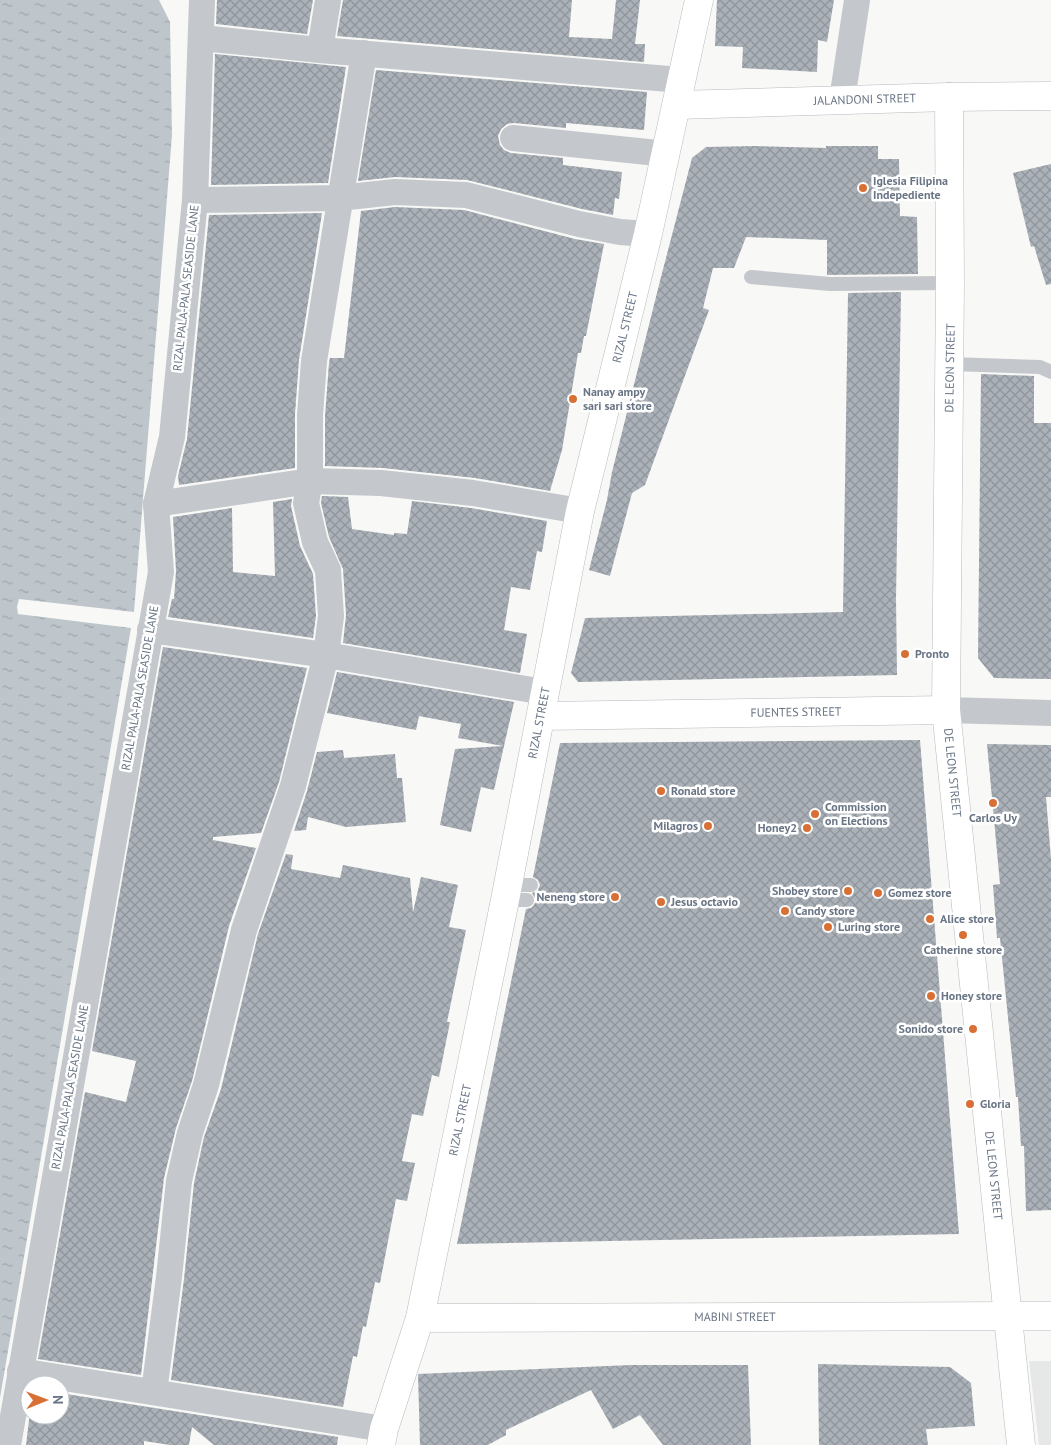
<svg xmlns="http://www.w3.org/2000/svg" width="1051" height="1445" font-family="'PT Sans',sans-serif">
  <defs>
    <pattern id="water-ripples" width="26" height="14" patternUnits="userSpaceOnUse" patternTransform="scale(1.25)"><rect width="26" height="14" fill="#bec6cc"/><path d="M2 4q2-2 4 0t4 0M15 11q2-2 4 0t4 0" fill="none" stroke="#9ea5ab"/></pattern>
    <pattern id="building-cross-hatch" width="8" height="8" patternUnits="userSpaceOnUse" patternTransform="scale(1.25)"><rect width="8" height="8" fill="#abb1b8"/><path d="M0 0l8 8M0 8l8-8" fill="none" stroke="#8f959b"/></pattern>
  </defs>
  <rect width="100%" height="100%" fill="#f8f8f6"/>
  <!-- built -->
  <path fill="#e6e7e7" d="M1029 1361H1051V1445H1039Z"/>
  <!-- water -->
  <path fill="url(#water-ripples)" d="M0 0H159L170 22 172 135 134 612 19 599 17 607 18 614 131 628 0 1398Z"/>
  <!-- building -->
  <g fill="url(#building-cross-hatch)">
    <path d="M217 0H313L307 34 216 24Z"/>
    <path d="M343 0H572L569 37 612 39 616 0H640L635 44H645L644 62 337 36Z"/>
    <path d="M717 0H834L827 42 818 40 817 72 742 68 743 47 715 46Z"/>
    <path d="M215 54 346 67 328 183 211 185Z"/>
    <path d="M376 70 647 92 644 130 566 123V128L514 123 507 124 501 129 498 136 500 145 504 150 511 153 563 158V165L622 172 619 199 615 198 613 215 582 209 467 180 395 177 358 181Z"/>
    <path d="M755 146 826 148V146H878V159H899L900 216 917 217 918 274 827 275V240L746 237 734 268H713L703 308 709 310 645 485 632 493 610 576 589 570 607 500 612 472 660 281 692 158 706 147Z"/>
    <path d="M1051 164V284L1046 285 1034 246 1031 247 1013 173Z"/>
    <path d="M395 207 464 210 575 239 604 244 586 336H584L581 353H578L562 450 550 491 475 478 383 468 325 466V416L329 363 330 358H344L361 211Z"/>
    <path d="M322 213 299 360 295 414V468L179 485 178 476 187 439 209 215Z"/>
    <path d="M901 292 896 599 897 675 578 682 571 673 585 618 843 612 848 293Z"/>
    <path d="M981 374 1034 376V423H1051V679L994 678 978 658Z"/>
    <path d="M322 496 348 497 352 529 394 535V533L407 534 412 501 471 508 547 521 542 552 537 551 530 590 511 587 504 630 527 634 520 673 343 643 346 615 343 569 329 537 321 503Z"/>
    <path d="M292 499 291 506 300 546 313 574 316 616 313 638 168 617 172 599H174L176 571 173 517 232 508 233 572 275 576 273 502Z"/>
    <path d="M163 647 307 668 279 782 261 833 213 837V840L256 848 229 926 192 1081 176 1128 164 1178 141 1375 38 1359 85 1092 126 1102 136 1061 92 1051Z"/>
    <path d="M337 672 514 702 494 790 481 787 471 832 440 825 455 749 503 746 458 738 461 724 419 716 416 730 327 713Z"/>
    <path d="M920 740 959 1234 457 1244 526 909 531 908 534 905 536 900 532 893 538 890 540 885 538 880 533 877 560 743Z"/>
    <path d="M987 744 1051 745V797H1046L1051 859V1210L1026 1211 1024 1146H1021L1018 1097H1016L1000 938H997L993 885 1000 884Z"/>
    <path d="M343 750 344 758 395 754 397 778H402L406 822 346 827 308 817 306 830 294 831 307 791 317 752Z"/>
    <path d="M286 854 293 855 291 869 340 878 343 865 410 878 413 912 421 877 458 885 449 927 466 930 447 1022H450L439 1077 432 1075 423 1116 412 1114 402 1161 415 1163 407 1201 396 1199 380 1283 375 1282 366 1327 363 1326 357 1357 353 1356 343 1407 171 1380 184 1279 194 1183 204 1137 221 1089 258 934Z"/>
    <path d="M818 1364 950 1367 971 1383 975 1426 926 1429 928 1445H819Z"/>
    <path d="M631 1365H748L751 1445H663L640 1415 613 1429 591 1390 506 1430V1435L488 1445H420L418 1374Z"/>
    <path d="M60 1393 338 1437 337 1445H214L192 1427 189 1445H170L144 1441V1445H26L30 1412V1415H60Z"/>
  </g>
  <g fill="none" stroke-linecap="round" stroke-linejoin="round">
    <!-- secondary casing -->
    <g stroke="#b7babf" stroke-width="29">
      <g id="secondary">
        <path id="s1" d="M949 97 950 283 946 710 1021 1445"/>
        <path id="s2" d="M677 105 949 97 1051 96"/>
        <path id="s3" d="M541 716 946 710"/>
        <path id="s4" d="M420 1318 1051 1316"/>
        <path id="s5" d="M381 1445 384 1429 420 1318 505 900 580 511 648 234 699 0"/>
      </g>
    </g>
    <!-- lane -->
    <g stroke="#c4c7cb" stroke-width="14">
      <path d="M751 277 830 284 950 283"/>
      <path d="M950 364 1040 367 1051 372"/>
      <path d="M507 885H531"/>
      <path d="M505 900H527"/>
    </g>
    <!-- street -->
    <g stroke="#c4c7cb" stroke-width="26">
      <path d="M202 38 320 50 681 80"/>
      <path d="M320 50 328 0"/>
      <path d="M842 100 857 0"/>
      <path d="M513 138 667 154"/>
      <path d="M195 200 339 198 395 192 466 195 579 224 620 232 648 234"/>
      <path d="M156 504 310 481 381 483 473 493 580 511"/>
      <path d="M150 630 326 655 544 692"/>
      <path d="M946 710 1051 713"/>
      <path d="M20 1371 384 1429"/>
      <path d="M154 1392 169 1277 179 1181 190 1133 206 1085 244 930 293 786 326 655 331 616 328 570 315 542 306 503 310 481V415L314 361 364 53"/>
      <path d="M8 1445 161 572 156 504 172 437 195 200 202 0"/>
    </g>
    <!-- secondary -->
    <use href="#secondary" stroke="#fff" stroke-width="28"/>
  </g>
  <!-- markers -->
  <g fill="#d87036" stroke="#fff" stroke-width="2">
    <circle cx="863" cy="188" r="5"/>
    <circle cx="573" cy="399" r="5"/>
    <circle cx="905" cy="654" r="5"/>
    <circle cx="661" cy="791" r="5"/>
    <circle cx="993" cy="803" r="5"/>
    <circle cx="815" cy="814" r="5"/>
    <circle cx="708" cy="826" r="5"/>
    <circle cx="807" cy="828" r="5"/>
    <circle cx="848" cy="891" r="5"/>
    <circle cx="878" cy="893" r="5"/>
    <circle cx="615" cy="897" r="5"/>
    <circle cx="661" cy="902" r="5"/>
    <circle cx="785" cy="911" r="5"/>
    <circle cx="930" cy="919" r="5"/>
    <circle cx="828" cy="927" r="5"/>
    <circle cx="963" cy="935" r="5"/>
    <circle cx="931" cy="996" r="5"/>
    <circle cx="973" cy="1029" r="5"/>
    <circle cx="970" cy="1104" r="5"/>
  </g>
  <g text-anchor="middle" stroke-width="5" stroke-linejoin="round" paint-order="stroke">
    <!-- street labels -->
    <g font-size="12" fill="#697585" stroke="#fff">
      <text dy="4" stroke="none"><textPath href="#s2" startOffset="188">JALANDONI STREET</textPath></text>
      <text transform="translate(186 288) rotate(-84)" y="4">RIZAL PALA-PALA SEASIDE LANE</text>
      <text dy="4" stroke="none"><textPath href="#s5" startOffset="1145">RIZAL STREET</textPath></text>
      <text transform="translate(950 368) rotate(-89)" y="4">DE LEON STREET</text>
      <text transform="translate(140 688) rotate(-80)" y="4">RIZAL PALA-PALA SEASIDE LANE</text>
      <text dy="4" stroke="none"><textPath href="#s3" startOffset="255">FUENTES STREET</textPath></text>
      <text dy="4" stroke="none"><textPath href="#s5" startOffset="740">RIZAL STREET</textPath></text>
      <text dy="4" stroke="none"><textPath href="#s1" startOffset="676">DE LEON STREET</textPath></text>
      <text transform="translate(70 1087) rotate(-80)" y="4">RIZAL PALA-PALA SEASIDE LANE</text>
      <text dy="4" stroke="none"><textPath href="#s5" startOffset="335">RIZAL STREET</textPath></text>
      <text dy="4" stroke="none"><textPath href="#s1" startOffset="1081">DE LEON STREET</textPath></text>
      <text dy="4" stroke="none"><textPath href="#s4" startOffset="315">MABINI STREET</textPath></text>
    </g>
    <!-- poi labels -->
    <g font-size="12" font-weight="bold" fill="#697585" stroke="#fff" text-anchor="start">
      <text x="873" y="185">Iglesia Filipina<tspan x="873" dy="14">Indepediente</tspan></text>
      <text x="583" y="396">Nanay ampy<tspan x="583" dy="14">sari sari store</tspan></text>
      <text x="915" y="658">Pronto</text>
      <text x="671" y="795">Ronald store</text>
      <text x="825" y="811">Commission<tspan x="825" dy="14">on Elections</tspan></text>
      <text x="993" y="822" text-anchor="middle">Carlos Uy</text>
      <text x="698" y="830" text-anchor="end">Milagros</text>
      <text x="797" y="832" text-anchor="end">Honey2</text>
      <text x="838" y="895" text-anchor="end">Shobey store</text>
      <text x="888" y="897">Gomez store</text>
      <text x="605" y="901" text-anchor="end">Neneng store</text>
      <text x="671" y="906">Jesus octavio</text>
      <text x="795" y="915">Candy store</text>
      <text x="940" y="923">Alice store</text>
      <text x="838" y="931">Luring store</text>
      <text x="963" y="954" text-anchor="middle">Catherine store</text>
      <text x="941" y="1000">Honey store</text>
      <text x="963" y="1033" text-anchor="end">Sonido store</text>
      <text x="980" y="1108">Gloria</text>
    </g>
  </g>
  <!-- north arrow -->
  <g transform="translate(45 1400) rotate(89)"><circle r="24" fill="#ffffff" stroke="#c3c8ce"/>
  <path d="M0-4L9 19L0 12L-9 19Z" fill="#d87036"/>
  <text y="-8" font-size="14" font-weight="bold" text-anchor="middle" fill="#697585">N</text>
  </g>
</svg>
